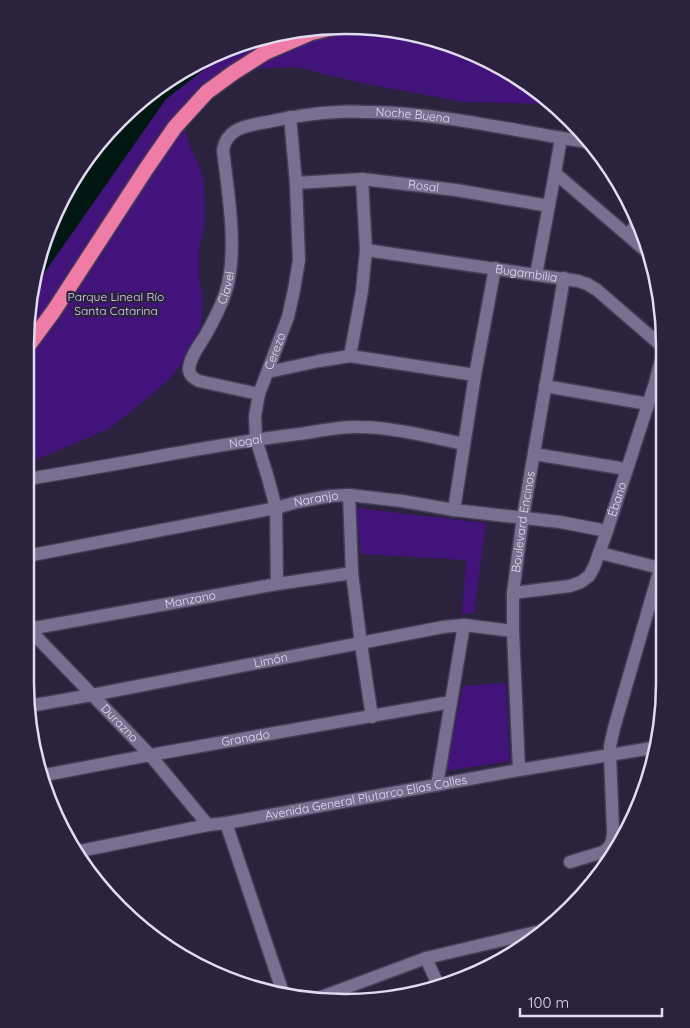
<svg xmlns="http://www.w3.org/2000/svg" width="690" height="1028" font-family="Quicksand,sans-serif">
  <rect width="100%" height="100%" fill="#2b223e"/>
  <!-- green -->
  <g fill="#42137a">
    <path d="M345 25 467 49 549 104 464 102 372 85 336 77 297 67 243 69 213 84 184 127 191 149 200 167 204 182 205 221 199 250V275L203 301 201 326 184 360 169 380 139 405 109 429 28 463 31 283 58 203 119 119 222 49Z"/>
    <path d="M356 508 486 523 474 613 462 614 466 560 361 554Z"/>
    <path d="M506 683 510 761 445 771 463 686Z"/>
  </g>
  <!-- water -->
  <path fill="#001712" d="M232 48 166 99 31 292V283L58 203 119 119 222 49Z"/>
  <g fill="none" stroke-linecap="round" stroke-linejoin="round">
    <!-- minor casing -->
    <g stroke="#453d54" stroke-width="15">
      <g id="minor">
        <path d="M555 173 646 251"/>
        <path id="s1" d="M296 183 362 179 456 190 549 206"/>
        <path d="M628 235 639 221"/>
        <path id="s2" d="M366 250 578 281 587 284 597 290 664 348"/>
        <path d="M536 275 555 173 561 138"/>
        <path d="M350 356 362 291 366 250 362 179"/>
        <path d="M268 372 319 361 350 356 475 375"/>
        <path d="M545 386 648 404"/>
        <path id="s3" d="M259 394 199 381C193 378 190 376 189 370 189 358 199 346 205 336 213 322 220 309 225 294 239 254 228 193 223 150 227 127 247 126 267 122 290 117 314 113 338 112 348 111 359 112 369 112 442 113 514 131 587 142"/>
        <path d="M534 454 626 469"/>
        <path id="s4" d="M28 479C76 471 123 463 171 454 211 447 250 440 291 435 314 433 335 426 359 427 392 427 431 437 464 444"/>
        <path d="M349 495 352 573 361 644 372 717"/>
        <path d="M454 510 475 375 495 268"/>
        <path d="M600 553 660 568"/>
        <path id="s5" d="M27 556 276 508 297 502 330 496 349 495 402 501 454 510 560 522 607 531"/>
        <path id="s6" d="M277 584 276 508 268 478 256 439 255 416 259 394 288 317 294 290 299 260 296 183 290 117"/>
        <path id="s7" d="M513 593 570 586 581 582 589 576 594 567 607 531 655 383 665 345"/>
        <path id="s8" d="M26 626 150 755 208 825"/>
        <path id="s9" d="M29 629 277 584 352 573"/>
        <path id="s10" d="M29 706 92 695 443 627 464 625 513 631"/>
        <path id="s11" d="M519 770 513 631V593L523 517 564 278"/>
        <path id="s12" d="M40 776 150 755 451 702"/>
        <path d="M437 785 464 625"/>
        <path d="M226 823 283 993"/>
        <path id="s13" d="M75 852 208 825 226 823 519 770 658 747"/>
        <path d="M570 862 603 852C612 847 613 840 613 830L610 755V746L614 728 662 562"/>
        <path d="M426 958 438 985"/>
        <path d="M313 1000 426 958 545 930"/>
      </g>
    </g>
    <!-- highway casing -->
    <g stroke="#453d54" stroke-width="18">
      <path id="highway" d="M30 343 53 312 146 169 175 127 207 92 233 73 266 52 310 33 344 25"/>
    </g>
    <!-- minor -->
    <use href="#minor" stroke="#797091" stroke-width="12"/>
    <!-- highway -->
    <use href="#highway" stroke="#ef7ba7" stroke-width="15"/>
  </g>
  <g text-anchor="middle" stroke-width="4.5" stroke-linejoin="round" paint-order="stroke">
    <!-- street labels -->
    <g font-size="12" fill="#e0dbee" stroke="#2b223e">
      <text dy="4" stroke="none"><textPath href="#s3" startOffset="510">Noche Buena</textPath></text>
      <text dy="4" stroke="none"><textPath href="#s1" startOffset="128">Rosal</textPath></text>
      <text dy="4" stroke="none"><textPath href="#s2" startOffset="162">Bugambilia</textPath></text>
      <text dy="4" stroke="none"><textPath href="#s3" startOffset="168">Clavel</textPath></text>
      <text dy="4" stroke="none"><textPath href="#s6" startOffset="239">Cerezo</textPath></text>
      <text dy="4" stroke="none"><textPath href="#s4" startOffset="221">Nogal</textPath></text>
      <text dy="4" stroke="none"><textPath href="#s7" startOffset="161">Ébano</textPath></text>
      <text dy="4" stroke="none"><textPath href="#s5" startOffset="295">Naranjo</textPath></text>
      <text dy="4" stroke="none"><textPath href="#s11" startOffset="249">Boulevard Encinos</textPath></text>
      <text dy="4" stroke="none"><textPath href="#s9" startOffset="164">Manzano</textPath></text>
      <text dy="4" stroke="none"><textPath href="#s10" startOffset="246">Limón</textPath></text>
      <text dy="4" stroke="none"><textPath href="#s8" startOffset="135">Durazno</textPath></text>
      <text dy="4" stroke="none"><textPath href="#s12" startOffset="209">Granado</textPath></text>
      <text dy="4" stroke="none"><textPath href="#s13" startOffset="296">Avenida General Plutarco Elías Calles</textPath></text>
    </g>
    <!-- park labels -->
    <g font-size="12" fill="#ddd6f2" stroke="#2b223e">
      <text x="116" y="301">Parque Lineal Río<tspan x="116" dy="14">Santa Catarina</tspan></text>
    </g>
  </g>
  <!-- crop -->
  <path d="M0 0H690V1028H0ZM345 34H345A311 311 0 0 1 656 345V683A311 311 0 0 1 345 994H345A311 311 0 0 1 34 683V345A311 311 0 0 1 345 34Z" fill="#2b223e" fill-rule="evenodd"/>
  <path fill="none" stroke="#e0dbee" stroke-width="2.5" d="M345 34H345A311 311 0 0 1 656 345V683A311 311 0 0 1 345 994H345A311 311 0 0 1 34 683V345A311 311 0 0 1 345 34Z"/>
  <!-- scale -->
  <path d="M520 1008v8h142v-8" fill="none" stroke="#e0dbee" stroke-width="2.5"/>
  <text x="528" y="1008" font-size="15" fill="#e0dbee" stroke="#2b223e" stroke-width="4" paint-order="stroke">100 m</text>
</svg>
